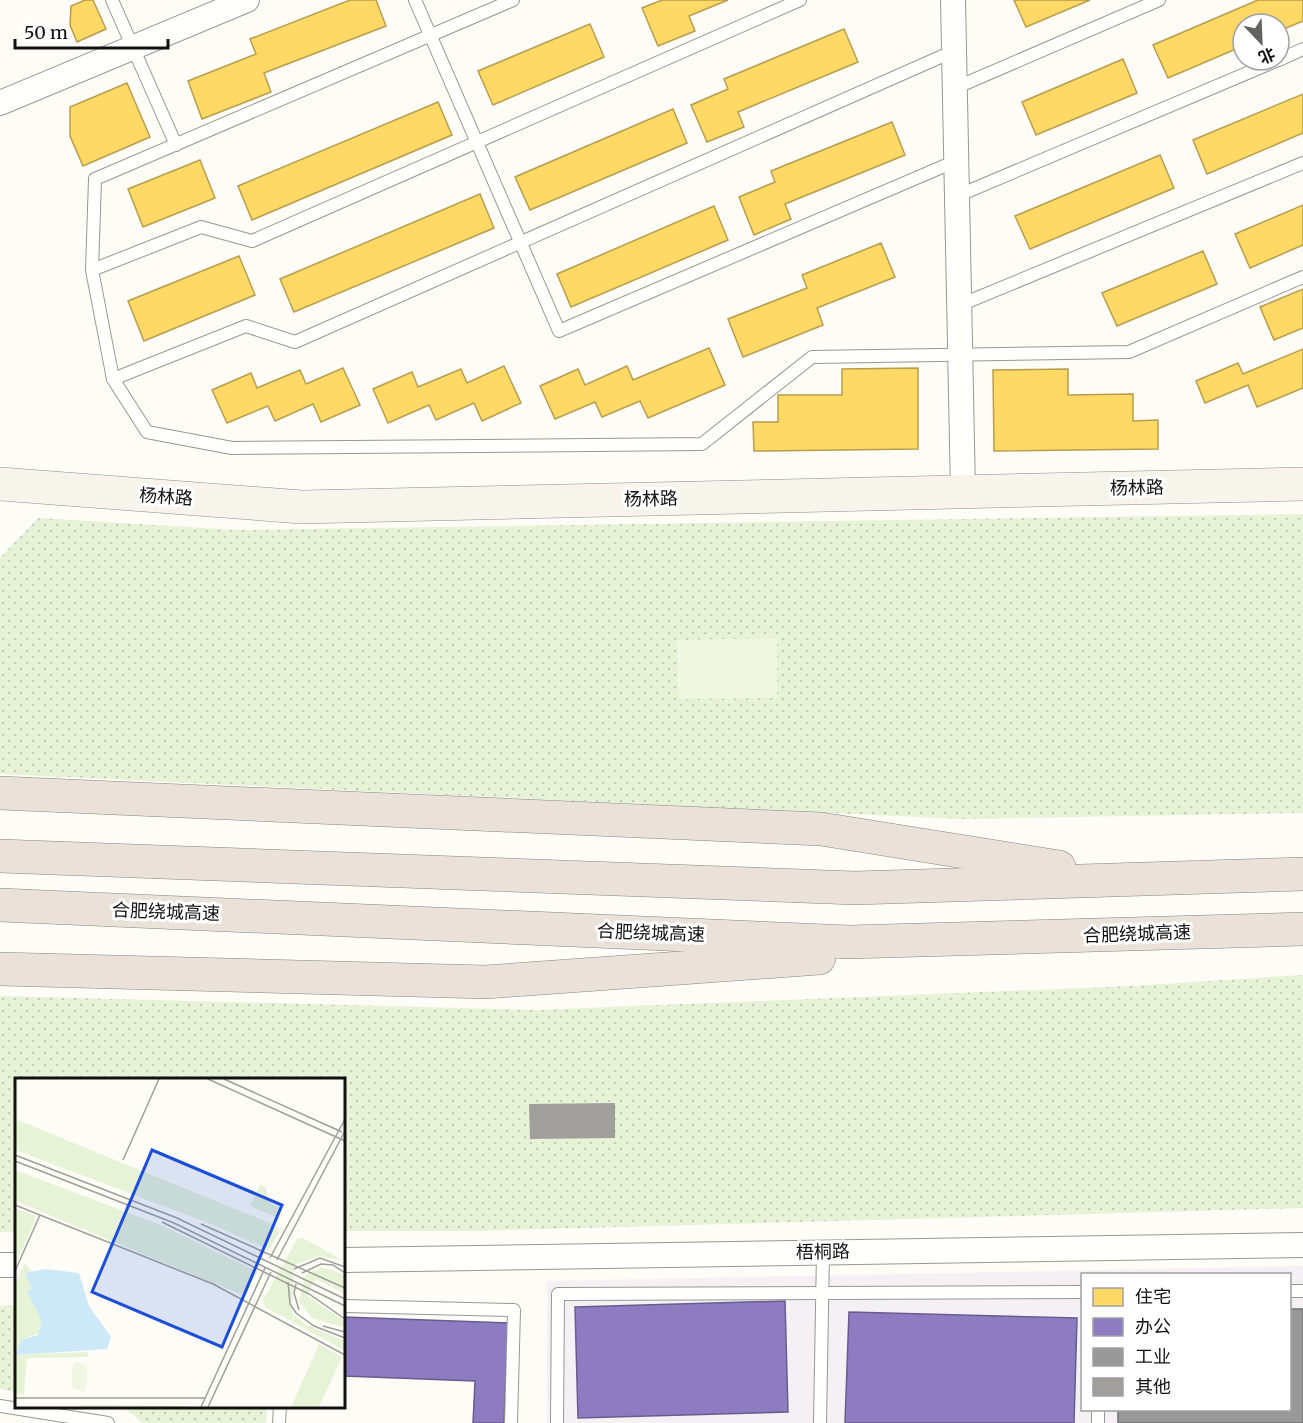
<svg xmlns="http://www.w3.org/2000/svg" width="1303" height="1423" font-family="Merriweather,'Noto Sans SC',serif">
  <defs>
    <pattern id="grass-dots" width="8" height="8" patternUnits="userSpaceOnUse" patternTransform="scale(1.5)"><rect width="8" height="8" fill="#e7f3d7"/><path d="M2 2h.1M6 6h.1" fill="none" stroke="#c5cfb8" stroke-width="1.8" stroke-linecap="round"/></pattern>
  </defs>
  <rect width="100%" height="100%" fill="#fdfcf7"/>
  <!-- industrial -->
  <path fill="#f5f0f3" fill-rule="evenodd" d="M1303 1266V1423H547V1281ZM1082 1274H1290V1410H1082Z"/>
  <!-- grass -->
  <g fill="url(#grass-dots)">
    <path d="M1303 514V813L960 819 0 774V558L38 518 237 530Z"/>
    <path d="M1303 975V1208L474 1231H344V1080H16V1232H0V996L537 1010 1131 986Z"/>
    <path d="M16 1305V1392L0 1389V1306Z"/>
    <path d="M123 1407H267L266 1423H143Z"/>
  </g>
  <!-- pitch -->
  <path fill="#f0f6e1" d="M777 638V698L678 699 677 640Z"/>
  <!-- homes -->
  <g fill="#ffd966" stroke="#b89d4c" stroke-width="1.5">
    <path d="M85 0H93L106 29 77 42 70 25 71 6Z"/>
    <path d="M350 0H376L386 26 264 73 271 92 202 119 188 81 256 54 250 39Z"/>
    <path d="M662 0H728L689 16 695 31 658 46 642 8Z"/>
    <path d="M1014 0H1090L1026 27Z"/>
    <path d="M1258 0H1303V21L1279 31V24H1243V46L1168 78 1153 45Z"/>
    <path d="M590 24 604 57 493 105 478 71Z"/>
    <path d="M844 29 858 62 738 112 744 127 707 142 691 105 728 89 724 79Z"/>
    <path d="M1123 59 1137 93 1036 135 1022 102Z"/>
    <path d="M127 83 150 137 83 166 70 136V107Z"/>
    <path d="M1303 94V133L1207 174 1193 140Z"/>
    <path d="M438 102 452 135 252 220 238 186Z"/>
    <path d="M673 109 687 143 530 210 515 177Z"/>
    <path d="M892 122 905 155 785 204 791 219 754 235 739 197 775 182 771 171Z"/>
    <path d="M1160 155 1174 188 1030 249 1015 216Z"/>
    <path d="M200 160 215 198 143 227 128 189Z"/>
    <path d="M480 194 494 228 294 312 280 279Z"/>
    <path d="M1303 205V245L1250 268 1235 234Z"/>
    <path d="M714 206 728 240 571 307 557 274Z"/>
    <path d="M881 243 895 277 817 308 823 325 743 357 728 319 807 288 802 275Z"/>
    <path d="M1203 251 1217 284 1117 326 1102 293Z"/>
    <path d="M239 256 255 295 144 341 128 301Z"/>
    <path d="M1303 289V328L1274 340 1260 307Z"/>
    <path d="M709 348 725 385 648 418 640 401 602 417 595 402 555 419 540 386 578 369 585 385 627 366 633 380Z"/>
    <path d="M1303 349V388L1257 407 1248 385 1205 403 1196 381 1238 363 1243 374Z"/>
    <path d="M504 366 521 403 482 421 474 403 436 420 429 405 388 423 373 389 412 372 418 387 461 369 467 383Z"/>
    <path d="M343 368 360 405 321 422 313 404 275 421 268 406 227 423 212 390 251 373 257 388 300 370 306 384Z"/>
    <path d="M918 368V449L754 451 753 422H778V395H842V369Z"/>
    <path d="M1068 369V395L1133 394V421L1158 420V449L994 451 993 370Z"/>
  </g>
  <!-- offices -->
  <g fill="#8e7cc3" stroke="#685c8e" stroke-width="1.5">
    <path d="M785 1301 788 1412 578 1418 575 1307Z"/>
    <path d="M849 1312 1077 1318 1074 1423H845Z"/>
    <path d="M344 1317 508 1323 504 1423H473L475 1381 344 1376Z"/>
  </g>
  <!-- industry -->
  <path fill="#999" stroke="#707070" stroke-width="1.5" d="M1290 1309H1303V1423H1118V1410H1290Z"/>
  <!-- building -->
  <path fill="#a19f9c" d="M615 1103V1138L530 1139 529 1104Z"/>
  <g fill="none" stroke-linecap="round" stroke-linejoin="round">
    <!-- lane casing -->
    <g stroke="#979795" stroke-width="14">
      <g id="lane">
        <path d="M112 0 176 145"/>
        <path d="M415 0 559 331 956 161"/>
        <path d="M513 0 95 179 92 270 113 379 147 432 232 448 702 444 812 357 1129 352 1303 277"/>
        <path d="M1279 60 1303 49"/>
        <path d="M955 88 1159 0"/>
        <path d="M957 196 1278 60"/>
        <path d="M92 270 201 227 252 241 800 0"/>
        <path d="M960 305 1303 163"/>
        <path d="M113 379 246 326 295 342 954 51"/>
        <path d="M1290 1291H1303"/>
        <path d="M344 1306 514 1310 511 1423"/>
        <path d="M0 1406 108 1423"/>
        <path d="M279 1423 280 1406"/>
        <path d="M557 1423 558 1294 1082 1292"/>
        <path d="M820 1423 823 1252"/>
        <path d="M1098 1423V1410"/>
      </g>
    </g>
    <!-- street casing -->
    <g stroke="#979795" stroke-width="26">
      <g id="street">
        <path d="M953 0 963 492"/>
        <path d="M0 103 247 0"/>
        <path d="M344 1260 1303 1245"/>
        <path d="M0 1265H16"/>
      </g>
    </g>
    <!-- secondary casing -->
    <g stroke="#8e8d8b" stroke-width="34">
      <path id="secondary" d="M0 484 302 507 1303 484"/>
    </g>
    <!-- highway casing -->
    <g stroke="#858482" stroke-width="34">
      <g id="highway">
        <path d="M0 793 821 829 1059 867"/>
        <path d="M0 856 855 888 1303 874"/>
        <path d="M0 905 849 942 1303 929"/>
        <path d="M0 969 486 982 819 958"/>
      </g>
    </g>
    <!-- lane -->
    <use href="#lane" stroke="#fffffe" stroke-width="12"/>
    <!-- street -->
    <use href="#street" stroke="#fffffe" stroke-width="24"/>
    <!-- secondary -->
    <use href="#secondary" stroke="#f6f4eb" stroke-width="33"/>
    <!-- highway -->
    <use href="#highway" stroke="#eae1d8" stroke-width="33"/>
  </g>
  <g text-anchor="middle" stroke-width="6" stroke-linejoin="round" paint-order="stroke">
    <!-- street labels -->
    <g font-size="18" fill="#111" stroke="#fff">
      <text transform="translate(1137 488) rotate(-1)" y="6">杨林路</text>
      <text transform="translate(166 497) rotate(4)" y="6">杨林路</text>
      <text transform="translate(651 499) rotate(-1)" y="6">杨林路</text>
      <text transform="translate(166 912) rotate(2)" y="6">合肥绕城高速</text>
      <text transform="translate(651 933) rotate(2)" y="6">合肥绕城高速</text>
      <text transform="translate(1137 934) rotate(-2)" y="6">合肥绕城高速</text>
      <text transform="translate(823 1252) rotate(-1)" y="6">梧桐路</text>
    </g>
  </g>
  <!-- overview -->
  <g transform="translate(15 1078)">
    <rect width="330" height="330" fill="#fdfcf7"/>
    <path d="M0 41 262 148 265 153 254 172 196 146 0 72ZM0 92 146 147 243 194 231 213 225 216 0 123ZM245 107 251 109 254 124 266 131 263 140 235 128ZM0 130 19 137 20 143 0 187ZM288 160 327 182 304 178 279 187 277 235 290 246 330 263 329 272 250 229 248 222 282 161ZM307 189 330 197V216L301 201 292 218 330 243V250L297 240 284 223 290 197ZM66 327 171 328 172 329H66Z" fill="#e7f3d7"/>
    <path d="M10 185 17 194 10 196 17 211 12 213 27 244 25 255 10 260 1 277 73 274V279L12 280 9 316H0V207ZM304 266 327 279 304 329H276Z" fill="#e7f3d7"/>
    <path d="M62 283 72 289V309L67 314 57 309V288Z" fill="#f0f6e1"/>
    <path d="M30 191 64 195 74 228 96 259 92 271 1 277 6 262 23 257 27 244 12 213 17 211 10 195Z" fill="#cde8f7"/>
    <path fill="none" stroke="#9f9e9b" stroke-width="1.5" d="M193 1 330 63M209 1 327 54M0 77 162 140 330 221M108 82 144 1M0 83 159 145 330 228M0 127 198 206 330 277M147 144 294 216 330 241M186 146 330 210M255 180 330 41M262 182 330 53M279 191 305 180 330 189M0 193 25 137M287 195 306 186 318 187 330 195M273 204 275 226 281 235 299 248 330 260M281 206 279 215 284 232M308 248 330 254M0 320H191M186 329 250 190M193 329 256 194"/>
    <path fill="#1d4ed8" fill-opacity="0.15" stroke="#1d4ed8" stroke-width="3" d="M137 72 267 127 207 269 77 214Z"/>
    <rect width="330" height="330" fill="none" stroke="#111" stroke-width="3"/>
  </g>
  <!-- legend -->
  <rect x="1081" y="1273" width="210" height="138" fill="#ffffff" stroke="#a0a0a0" stroke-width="1.5"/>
  <rect x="1093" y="1288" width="30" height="18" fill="#ffd966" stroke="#a0a0a0" stroke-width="1.5"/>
  <text x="1135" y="1303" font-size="18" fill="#111111">住宅</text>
  <rect x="1093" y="1318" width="30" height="18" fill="#8e7cc3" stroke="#a0a0a0" stroke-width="1.5"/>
  <text x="1135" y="1333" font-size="18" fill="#111111">办公</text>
  <rect x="1093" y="1348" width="30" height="18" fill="#999999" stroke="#a0a0a0" stroke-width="1.5"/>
  <text x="1135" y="1363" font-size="18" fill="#111111">工业</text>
  <rect x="1093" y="1378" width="30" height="18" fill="#a19f9c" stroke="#a0a0a0" stroke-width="1.5"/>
  <text x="1135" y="1393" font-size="18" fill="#111111">其他</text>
  <!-- north arrow -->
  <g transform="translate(1261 42) rotate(157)"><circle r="28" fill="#ffffff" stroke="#a0a0a0" stroke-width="1.5"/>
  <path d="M0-4.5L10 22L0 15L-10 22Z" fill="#646362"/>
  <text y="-9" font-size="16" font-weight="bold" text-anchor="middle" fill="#111111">北</text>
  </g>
  <!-- scale -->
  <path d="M15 39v9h153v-9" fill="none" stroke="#111111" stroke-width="3"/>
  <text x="24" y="39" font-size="18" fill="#111111" stroke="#ffffff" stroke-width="4.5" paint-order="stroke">50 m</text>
</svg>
